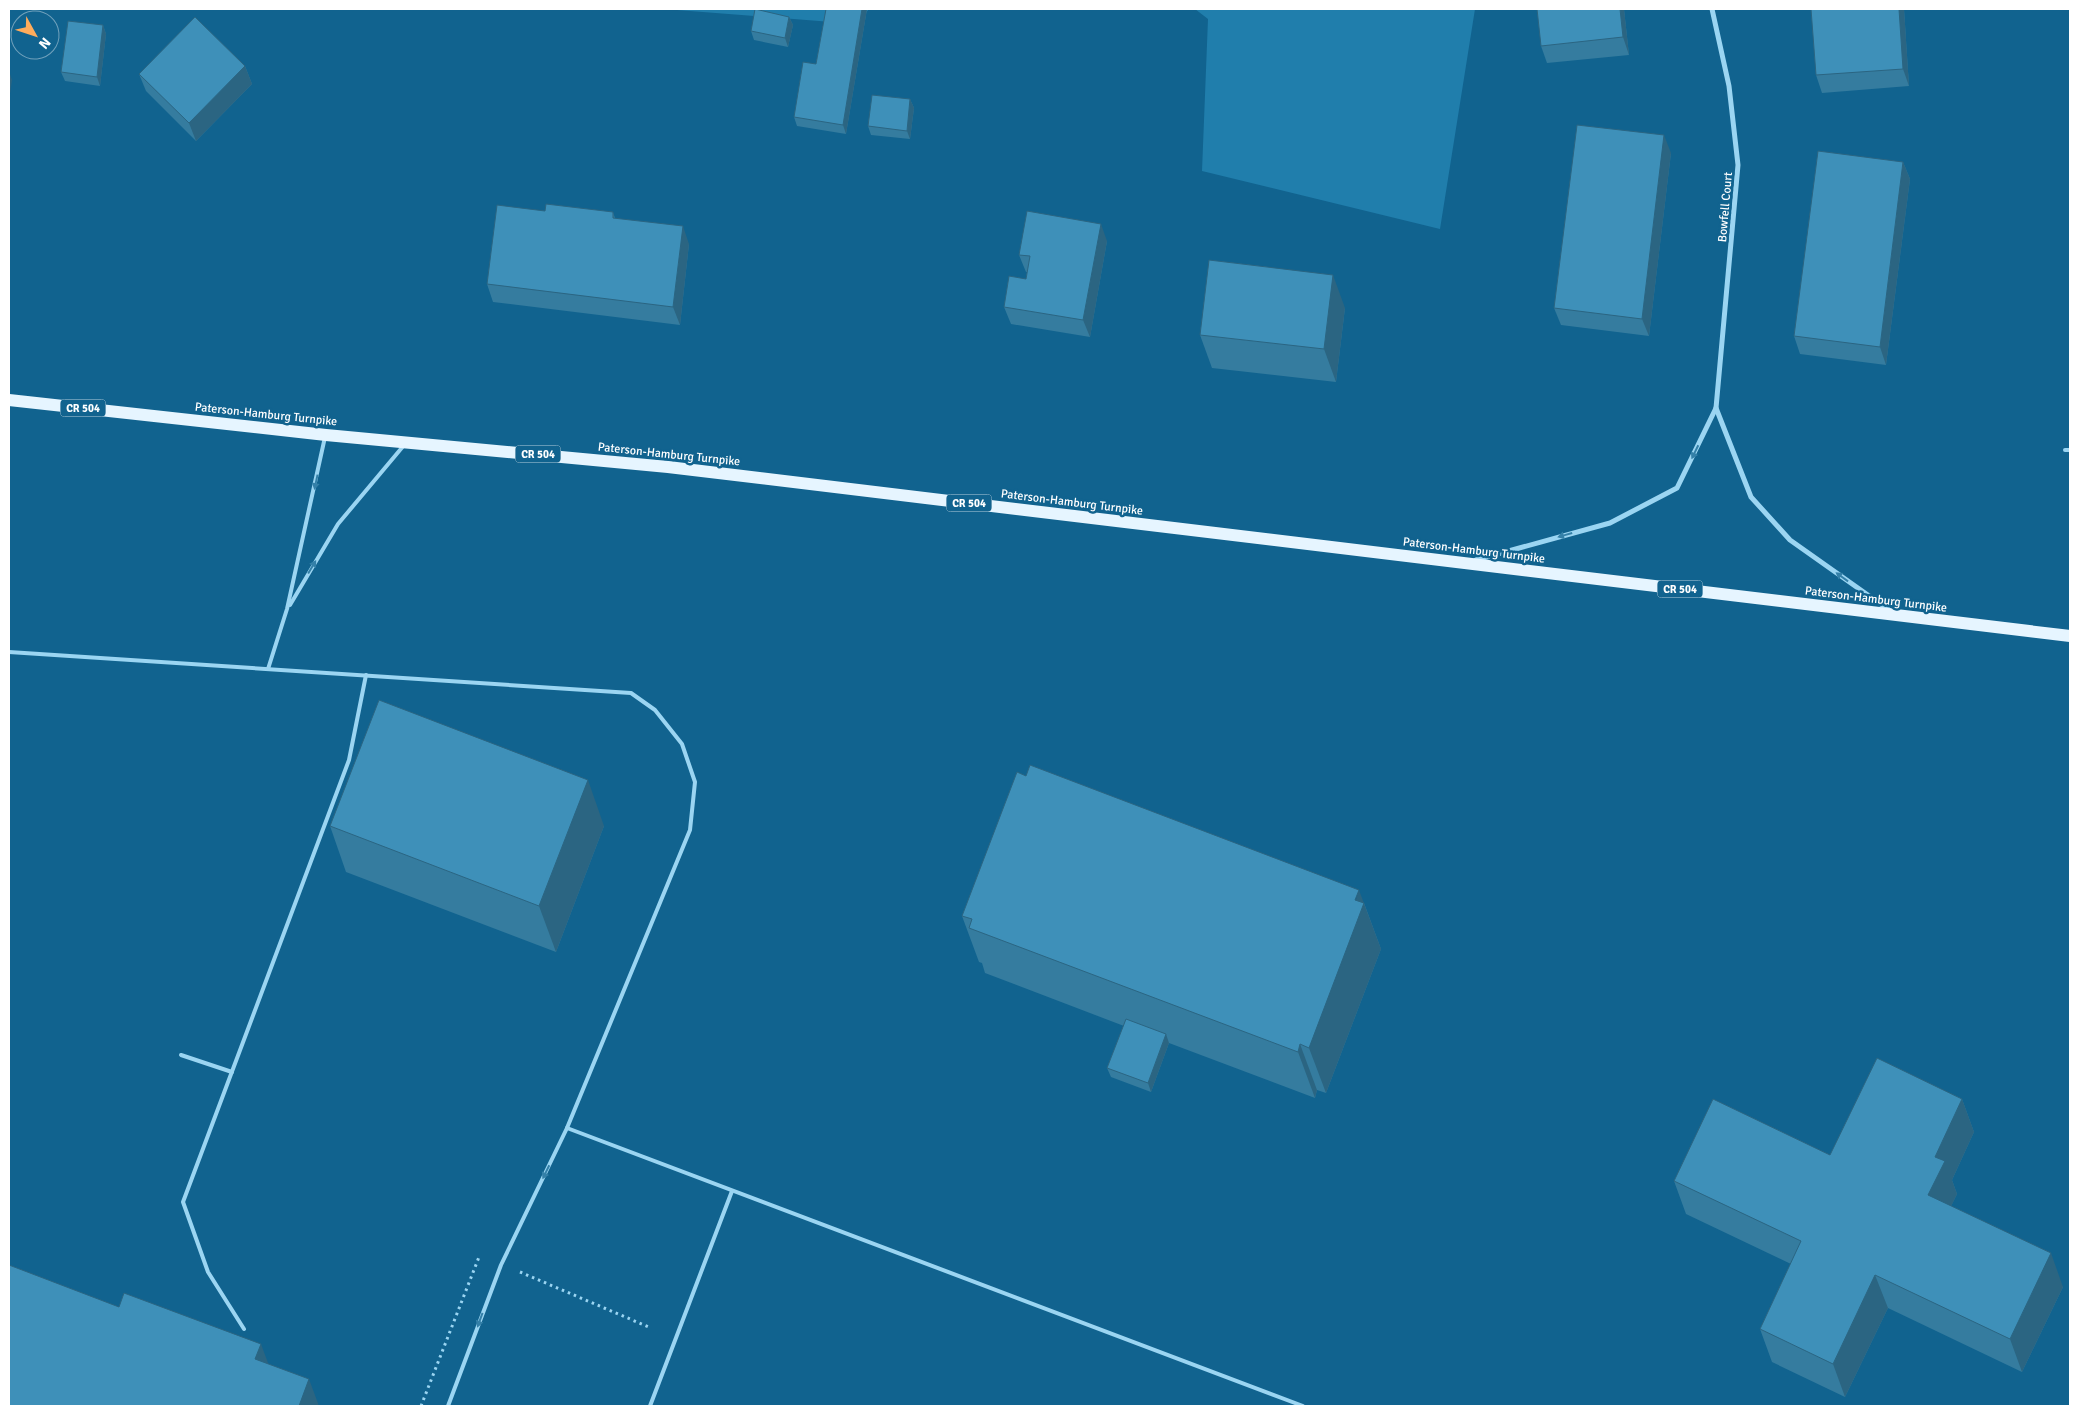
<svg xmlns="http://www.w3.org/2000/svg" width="2079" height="1415" font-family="Signika,sans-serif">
  <rect width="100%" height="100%" fill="#11638f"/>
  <!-- green -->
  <g fill="#207eac">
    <path d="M664 9H869L857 24Z"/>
    <path d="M1195 9H1475L1440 229 1202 171 1208 19Z"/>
  </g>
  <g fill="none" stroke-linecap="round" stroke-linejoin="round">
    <!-- path -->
    <g stroke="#9bd5f2" stroke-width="3" stroke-dasharray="2.5 4" stroke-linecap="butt">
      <path d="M520 1272 651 1328"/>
      <path d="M421 1406 479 1257"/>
    </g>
    <!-- lane -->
    <g stroke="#9bd5f2" stroke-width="4">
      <path d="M2065 450H2070"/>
      <path d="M290 605 338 524 405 444"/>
      <path d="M9 652 631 693 655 710 682 744 695 782 690 830 567 1128 501 1265 448 1406"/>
      <path d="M268 669 287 609 325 437"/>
      <path d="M181 1055 232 1072"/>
      <path d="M567 1128 1303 1406"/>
      <path d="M244 1329 208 1272 183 1202 349 760 366 675"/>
      <path d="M650 1406 732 1191"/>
    </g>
    <!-- street -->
    <g stroke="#9bd5f2" stroke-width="5">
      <path d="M1716 408 1751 497 1790 540 1889 610"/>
      <path d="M1476 560 1610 523 1677 488 1716 408 1738 165 1729 86 1712 9"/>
    </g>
    <!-- primary -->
    <path stroke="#e6f5ff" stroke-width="12" d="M9 400 326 435 668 467 2070 636"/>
  </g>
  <!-- wall -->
  <g fill="#357c9f">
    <path d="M826 9H867L846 134 797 126 794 117 816 64Z"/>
    <path d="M1624 9 1629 55 1547 63 1541 46Z"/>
    <path d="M1904 9 1909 86 1822 93 1816 75Z"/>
    <path d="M789 17 793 25 788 47 754 40 751 31Z"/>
    <path d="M103 25 106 34 100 86 65 81 61 72Z"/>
    <path d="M245 66 252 84 196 141 146 91 139 74Z"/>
    <path d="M910 99 914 108 910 139 871 135 868 126Z"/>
    <path d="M1671 153 1649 336 1561 325 1554 308Z"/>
    <path d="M1903 162 1910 179 1886 365 1800 354 1794 336Z"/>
    <path d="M545 211 613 212 615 218 689 244 680 325 493 302 487 284Z"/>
    <path d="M1107 241 1090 337 1011 324 1004 307 1026 279 1027 272H1026L1019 255Z"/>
    <path d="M1345 308 1336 382 1212 368 1200 335Z"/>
    <path d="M330 826H604L556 952 346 872Z"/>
    <path d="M1364 903 1381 949 1326 1093 1317 1090 1315 1098 1169 1043 1151 1092 1111 1077 1107 1068 1124 1026 985 973 982 963 979 962 962 916Z"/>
    <path d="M1962 1099 1974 1132 1952 1180 1957 1194 1951 1206 2063 1287 2022 1372 1888 1308 1845 1397 1772 1362 1760 1329 1791 1264 1686 1214 1674 1181 1830 1155Z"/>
  </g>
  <!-- shaded-wall -->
  <g fill="#2b6582">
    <path d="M862 9H867L846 134 843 125Z"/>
    <path d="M1620 9H1624L1629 55 1623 37Z"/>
    <path d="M1899 9H1904L1909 86 1903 69Z"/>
    <path d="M789 17 793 25 788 47 785 38Z"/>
    <path d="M103 25 106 34 100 86 97 77Z"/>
    <path d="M245 66 252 84 196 141 189 123Z"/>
    <path d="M9 71 12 80 9 100Z"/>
    <path d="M910 99 914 108 910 139 907 131Z"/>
    <path d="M1664 135 1671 153 1649 336 1642 319Z"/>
    <path d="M1903 162 1910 179 1886 365 1880 347Z"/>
    <path d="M1101 224 1107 241 1090 337 1083 320Z"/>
    <path d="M683 226 689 244 680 325 673 307Z"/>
    <path d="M1333 275 1345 308 1336 382 1324 349Z"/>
    <path d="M588 780 604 826 556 952 539 906Z"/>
    <path d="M1359 890 1381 949 1326 1093 1309 1048Z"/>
    <path d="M1166 1034 1169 1043 1151 1092 1148 1083Z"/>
    <path d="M1300 1044 1317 1090 1315 1098 1298 1052Z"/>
    <path d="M1962 1099 1974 1132 1952 1180 1957 1194 1940 1229 1928 1195 1935 1157Z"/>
    <path d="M2051 1253 2063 1287 2022 1372 2010 1339Z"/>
    <path d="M1875 1275 1888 1308 1845 1397 1833 1364Z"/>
    <path d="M261 1344 278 1390 255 1359Z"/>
    <path d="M309 1379 319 1406H299Z"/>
  </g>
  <!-- building -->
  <g fill="#3e90b9" stroke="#2b6582">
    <path d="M755 9 789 17 785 38 751 31Z"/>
    <path d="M826 9H862L843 125 794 117 803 62 816 64Z"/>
    <path d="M1537 9H1620L1623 37 1541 46Z"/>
    <path d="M1811 9H1899L1903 69 1816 75Z"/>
    <path d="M195 17 245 66 189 123 139 74Z"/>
    <path d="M68 21 103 25 97 77 61 72Z"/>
    <path d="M872 95 910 99 907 131 868 126Z"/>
    <path d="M1577 125 1664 135 1642 319 1554 308Z"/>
    <path d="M1818 151 1903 162 1880 347 1794 336Z"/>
    <path d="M546 204 613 212V218L683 226 673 307 487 284 497 205 545 211Z"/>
    <path d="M1027 211 1101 224 1083 320 1004 307 1009 276 1026 279 1030 256 1019 255Z"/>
    <path d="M1209 260 1333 275 1324 349 1200 335Z"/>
    <path d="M379 700 588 780 539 906 330 826Z"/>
    <path d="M1030 765 1359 890 1355 900 1364 903 1309 1048 1300 1044 1298 1052 969 928 972 919 962 916 1017 772 1026 776Z"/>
    <path d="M1126 1019 1166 1034 1148 1083 1107 1068Z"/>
    <path d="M1877 1058 1962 1099 1935 1157 1945 1161 1928 1195 2051 1253 2010 1339 1875 1275 1833 1364 1760 1329 1801 1241 1674 1181 1713 1099 1830 1155Z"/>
    <path d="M9 1265 119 1307 124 1293 261 1344 255 1359 309 1379 299 1406H9Z"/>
  </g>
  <!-- one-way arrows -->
  <defs><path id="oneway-solid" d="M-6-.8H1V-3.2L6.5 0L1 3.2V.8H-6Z" transform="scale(1.25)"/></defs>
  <g fill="#3480a8">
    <use href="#oneway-solid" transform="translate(1695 452) rotate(116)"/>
    <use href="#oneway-solid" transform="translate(316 482) rotate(102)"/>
    <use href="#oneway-solid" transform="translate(1565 535) rotate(164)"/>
    <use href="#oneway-solid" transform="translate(312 567) rotate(-59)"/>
    <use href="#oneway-solid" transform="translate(1842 577) rotate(-144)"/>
    <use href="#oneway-solid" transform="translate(546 1172) rotate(116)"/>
    <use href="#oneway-solid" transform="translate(480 1320) rotate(110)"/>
  </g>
  <g text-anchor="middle" stroke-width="5" stroke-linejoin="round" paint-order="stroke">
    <!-- shield labels -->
    <g fill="#11638f" stroke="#b8d0dd" stroke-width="1">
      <rect x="60.5" y="399.5" width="45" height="17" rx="4"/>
      <rect x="515.5" y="445.5" width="45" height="17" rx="4"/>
      <rect x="946.5" y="494.5" width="45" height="17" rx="4"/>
      <rect x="1657.5" y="580.5" width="45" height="17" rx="4"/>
    </g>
    <g font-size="11" font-weight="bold" fill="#fff">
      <text x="83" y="412">CR 504</text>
      <text x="538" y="458">CR 504</text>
      <text x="969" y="507">CR 504</text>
      <text x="1680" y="593">CR 504</text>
    </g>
    <!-- street labels -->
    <g font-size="12" fill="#fff" stroke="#11638f">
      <text transform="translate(1725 207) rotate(-85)" y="4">Bowfell Court</text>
      <text transform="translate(266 414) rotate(6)" y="4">Paterson-Hamburg Turnpike</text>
      <text transform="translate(669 454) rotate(6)" y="4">Paterson-Hamburg Turnpike</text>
      <text transform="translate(1072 502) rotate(7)" y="4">Paterson-Hamburg Turnpike</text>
      <text transform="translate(1474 550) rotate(7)" y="4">Paterson-Hamburg Turnpike</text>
      <text transform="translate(1876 599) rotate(7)" y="4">Paterson-Hamburg Turnpike</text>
    </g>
  </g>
  <!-- border -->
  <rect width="2079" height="1415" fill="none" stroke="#ffffff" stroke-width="20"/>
  <!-- north arrow -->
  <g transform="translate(35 35) rotate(130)"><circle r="24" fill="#11638f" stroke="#70a1bc"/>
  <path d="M0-4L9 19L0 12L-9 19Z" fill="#ffac5c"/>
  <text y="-8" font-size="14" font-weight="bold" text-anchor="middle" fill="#ffffff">N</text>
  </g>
</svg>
